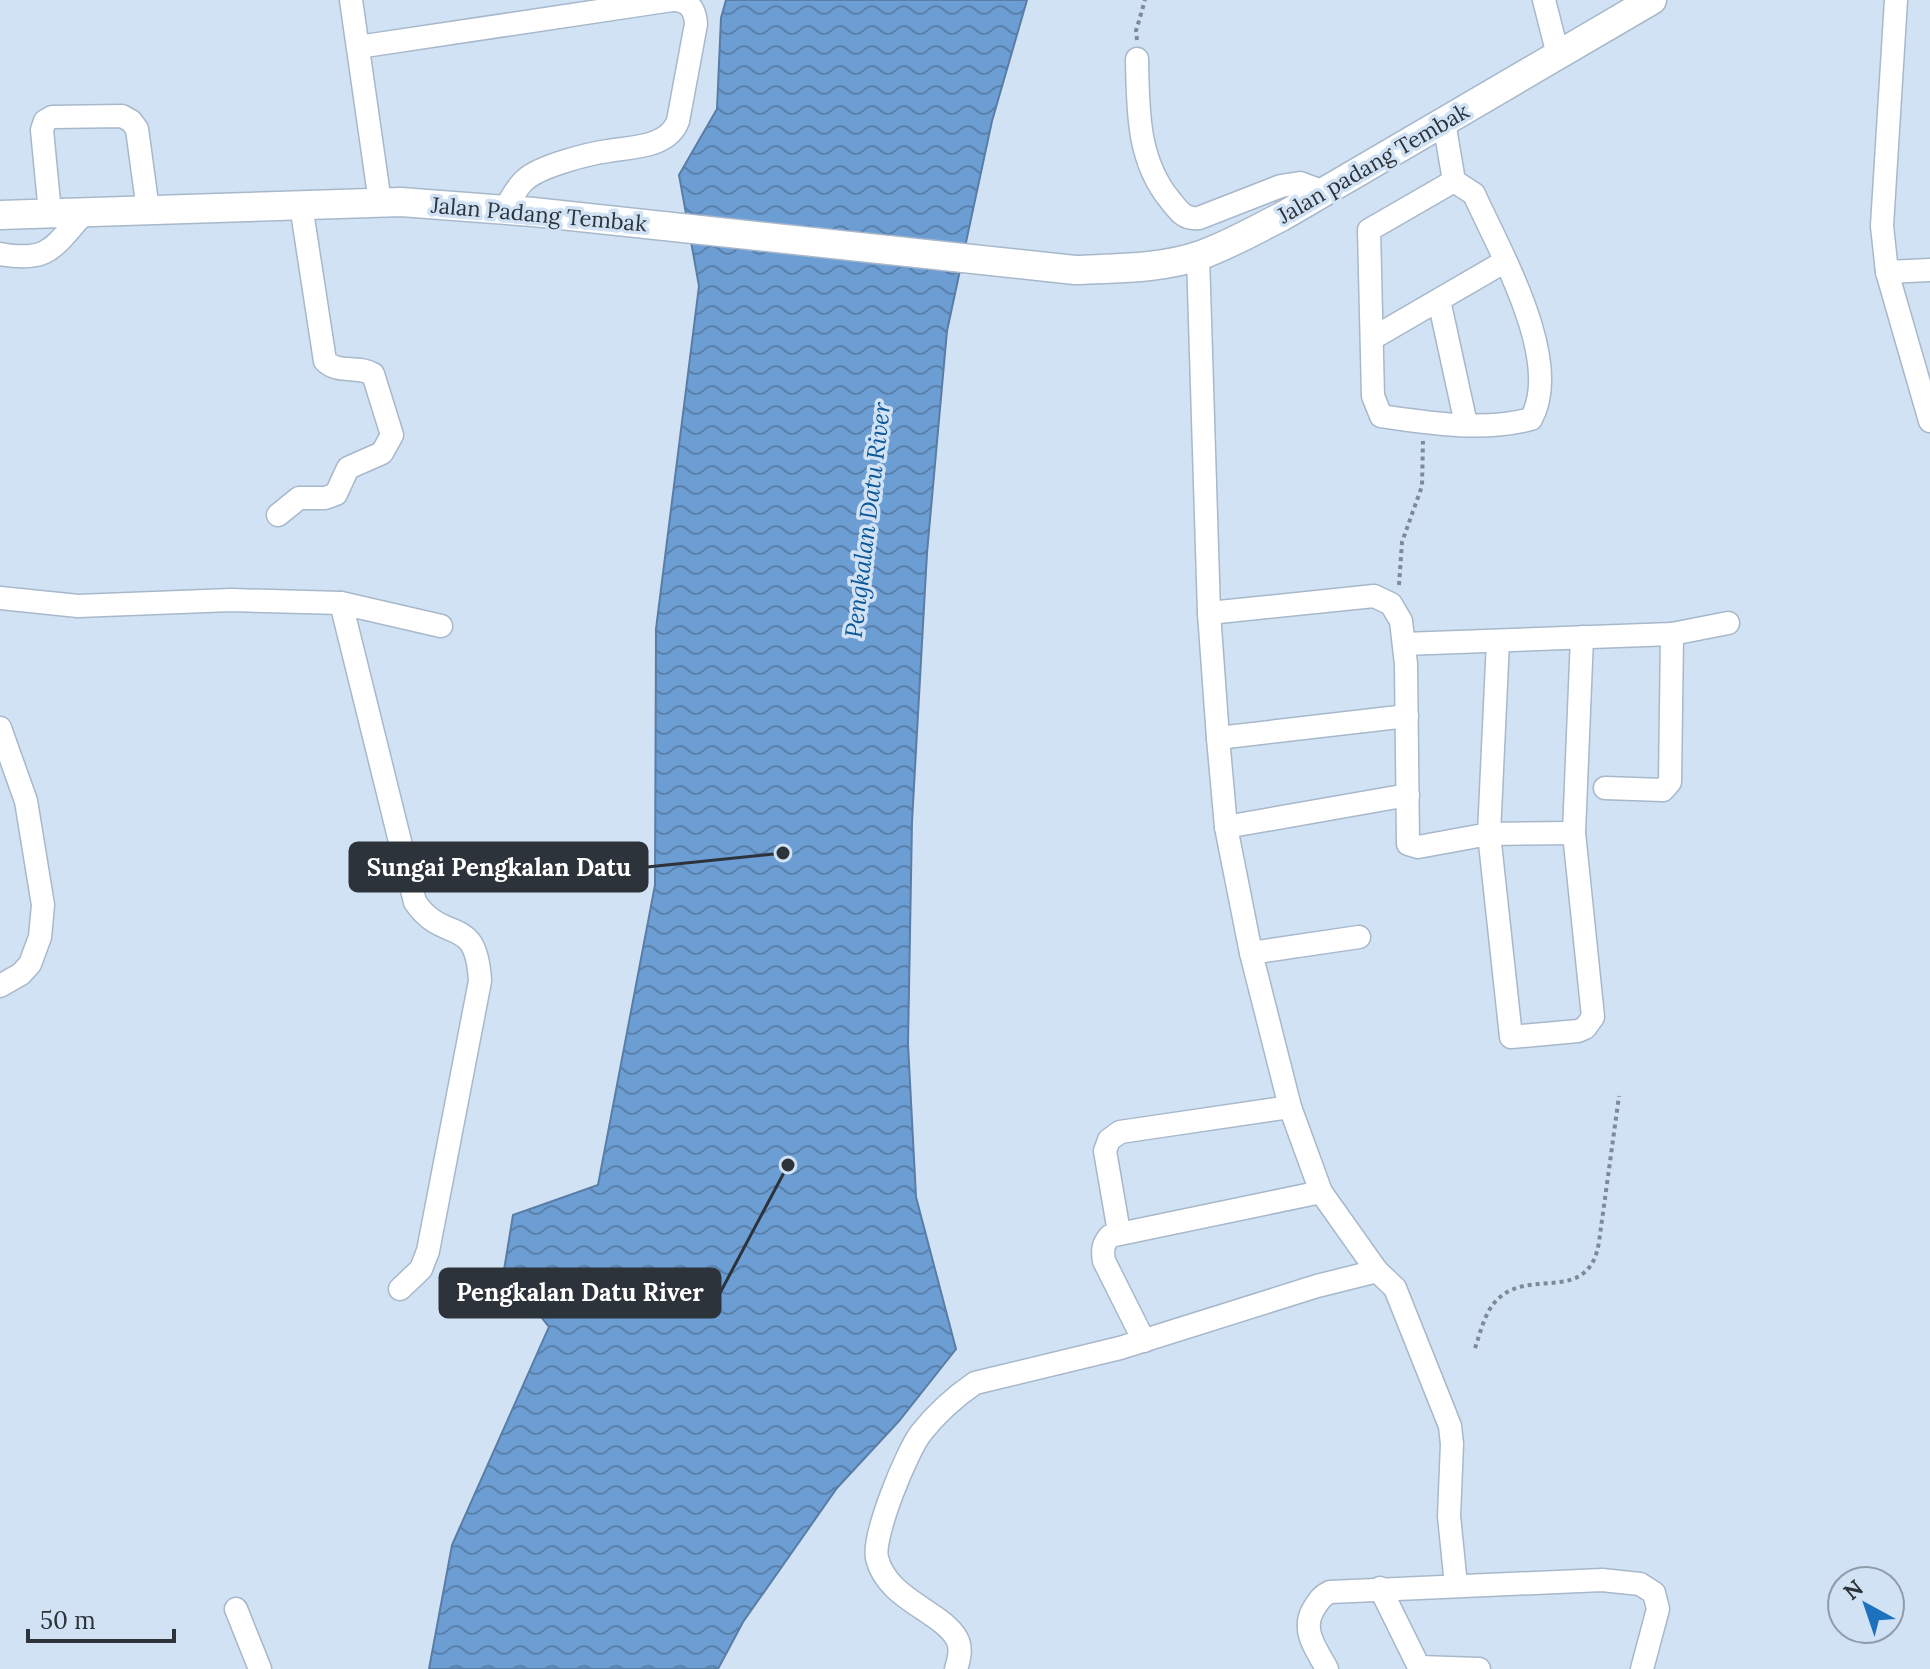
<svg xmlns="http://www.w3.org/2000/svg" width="1930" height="1669" font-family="Lora,serif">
  <defs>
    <pattern id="water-waves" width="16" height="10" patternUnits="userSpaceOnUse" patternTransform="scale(2)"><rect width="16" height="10" fill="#6c9dd3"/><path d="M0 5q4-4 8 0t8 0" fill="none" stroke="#5981ac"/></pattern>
  </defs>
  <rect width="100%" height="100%" fill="#d1e2f5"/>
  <!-- water -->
  <path fill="url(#water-waves)" stroke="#597da5" stroke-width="2" d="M726 0H1027L992 121 947 331 927 553 912 822 908 1044 916 1197 956 1349 899 1421 837 1488 743 1622 718 1669H429L452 1545 549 1327 504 1270 513 1215 598 1185 655 885 656 629 699 286 679 175 717 109 721 18Z"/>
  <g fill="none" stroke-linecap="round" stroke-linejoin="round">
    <!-- minor casing -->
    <g stroke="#a8b8cb" stroke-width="25">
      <g id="minor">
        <path d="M351 0 380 202"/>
        <path d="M1544 0 1558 55"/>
        <path d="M1896 0 1882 226 1887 272 1930 421"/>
        <path d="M358 47 672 0"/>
        <path d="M1137 59C1138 109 1137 160 1170 200 1179 211 1184 220 1199 218L1281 186 1300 183 1324 192"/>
        <path d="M1444 122 1454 181 1369 230 1373 396 1381 416C1429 423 1483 432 1531 419 1564 361 1499 250 1474 194L1454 181"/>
        <path d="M504 209C511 200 517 186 526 179 541 166 587 154 608 151 631 147 668 148 678 121L696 24C695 9 689 1 674 0"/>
        <path d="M50 213 42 130 45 121 52 117 122 116 131 121 137 129 148 210"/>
        <path d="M0 254C50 263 53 247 85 212"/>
        <path d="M1198 256 1209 613 1218 738 1226 827 1251 953 1290 1107 1321 1192 1377 1271 1395 1288 1450 1426 1452 1444 1449 1516 1456 1585"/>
        <path d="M1887 272 1930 270"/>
        <path d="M1439 300 1466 424"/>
        <path d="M1373 338 1504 262"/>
        <path d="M278 515 299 498H325L336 494 348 468 382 453 392 435 373 374C357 365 338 374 325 361L301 205"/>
        <path d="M0 598 78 606 231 600 341 603 441 626"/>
        <path d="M341 603 415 902C445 946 476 912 480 981L428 1251 421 1269 400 1289"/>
        <path d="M1209 613 1374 596 1391 604 1401 621 1406 664 1408 844 1418 847 1489 834 1574 833"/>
        <path d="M1498 641 1489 834 1511 1037 1578 1031 1585 1028 1593 1017 1574 833 1582 637"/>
        <path d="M1404 644 1672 634 1728 623"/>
        <path d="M0 728 26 801 43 905 40 937 30 964 21 974 0 986"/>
        <path d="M1218 738 1407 716"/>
        <path d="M1605 788 1663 790 1670 782 1672 634"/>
        <path d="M1226 827 1408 795"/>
        <path d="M1251 953 1359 937"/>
        <path d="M1119 1232 1105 1151 1109 1140 1120 1132 1290 1107"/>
        <path d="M1144 1341 1104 1261C1102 1250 1103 1244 1110 1236L1321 1192"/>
        <path d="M1380 1588 1420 1669"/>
        <path d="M236 1609 260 1669"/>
        <path d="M1419 1667 1479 1669"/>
        <path d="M956 1669C959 1660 962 1649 957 1639 942 1611 887 1600 877 1558 872 1536 907 1451 921 1433 936 1414 956 1396 975 1383L1120 1348 1317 1286 1377 1271"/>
        <path d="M1327 1669C1317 1650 1301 1631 1313 1610 1318 1602 1321 1596 1330 1592L1602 1580 1640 1584 1654 1593 1658 1609 1642 1669"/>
      </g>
    </g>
    <!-- major casing -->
    <g stroke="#a8b8cb" stroke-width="31">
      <path id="major" d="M0 215 401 202 533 212 1075 270C1117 268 1161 269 1201 255 1229 245 1255 230 1281 217L1652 0"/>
    </g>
    <!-- path -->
    <g stroke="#7e8a96" stroke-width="4" stroke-dasharray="4 4" stroke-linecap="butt">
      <path d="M1137 40 1136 31 1145 0"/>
      <path d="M1399 585 1402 542 1422 486 1423 441"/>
      <path d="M1475 1348C1481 1331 1485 1310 1499 1298 1531 1268 1589 1305 1599 1242L1619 1096"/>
    </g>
    <!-- minor -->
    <use href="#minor" stroke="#fff" stroke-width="22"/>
    <!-- major -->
    <use href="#major" stroke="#fff" stroke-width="28"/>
  </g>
  <g text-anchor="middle" stroke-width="7" stroke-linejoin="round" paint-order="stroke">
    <!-- street labels -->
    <g font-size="22" fill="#2c333a" stroke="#d1e2f5">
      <text transform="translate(1373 163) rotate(-30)" y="8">Jalan padang Tembak</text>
      <text transform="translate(539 214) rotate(5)" y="8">Jalan Padang Tembak</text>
    </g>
    <!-- water labels -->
    <g font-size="24" font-style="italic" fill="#0c5798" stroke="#d1e2f5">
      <text transform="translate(868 520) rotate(-83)" y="8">Pengkalan Datu River</text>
    </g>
  </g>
  <!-- callouts -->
  <path fill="none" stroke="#2c333a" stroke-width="3" d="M783 853L647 867M788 1165L720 1293"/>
  <g fill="#2c333a" stroke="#d1e2f5" stroke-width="3">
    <circle cx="783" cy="853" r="8"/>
    <circle cx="788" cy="1165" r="8"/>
  </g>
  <g fill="#2c333a" stroke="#2c333a" stroke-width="3">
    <rect x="350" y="843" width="297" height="48" rx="8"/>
    <rect x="440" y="1269" width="280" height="48" rx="8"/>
  </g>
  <g font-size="24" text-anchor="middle" font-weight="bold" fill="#fff">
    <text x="499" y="876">Sungai Pengkalan Datu</text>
    <text x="580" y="1301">Pengkalan Datu River</text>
  </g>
  <!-- north arrow -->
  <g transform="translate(1866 1605) rotate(320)"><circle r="38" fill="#d1e2f5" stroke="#8f9caa" stroke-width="2"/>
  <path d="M0-6L14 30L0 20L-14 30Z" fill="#1e71bf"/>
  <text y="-12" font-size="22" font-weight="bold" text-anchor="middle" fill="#2c333a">N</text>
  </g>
  <!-- scale -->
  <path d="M28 1629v12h146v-12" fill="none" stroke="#2c333a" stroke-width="4"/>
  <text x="40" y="1629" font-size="24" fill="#2c333a" stroke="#d1e2f5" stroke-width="6" paint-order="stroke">50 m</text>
</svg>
